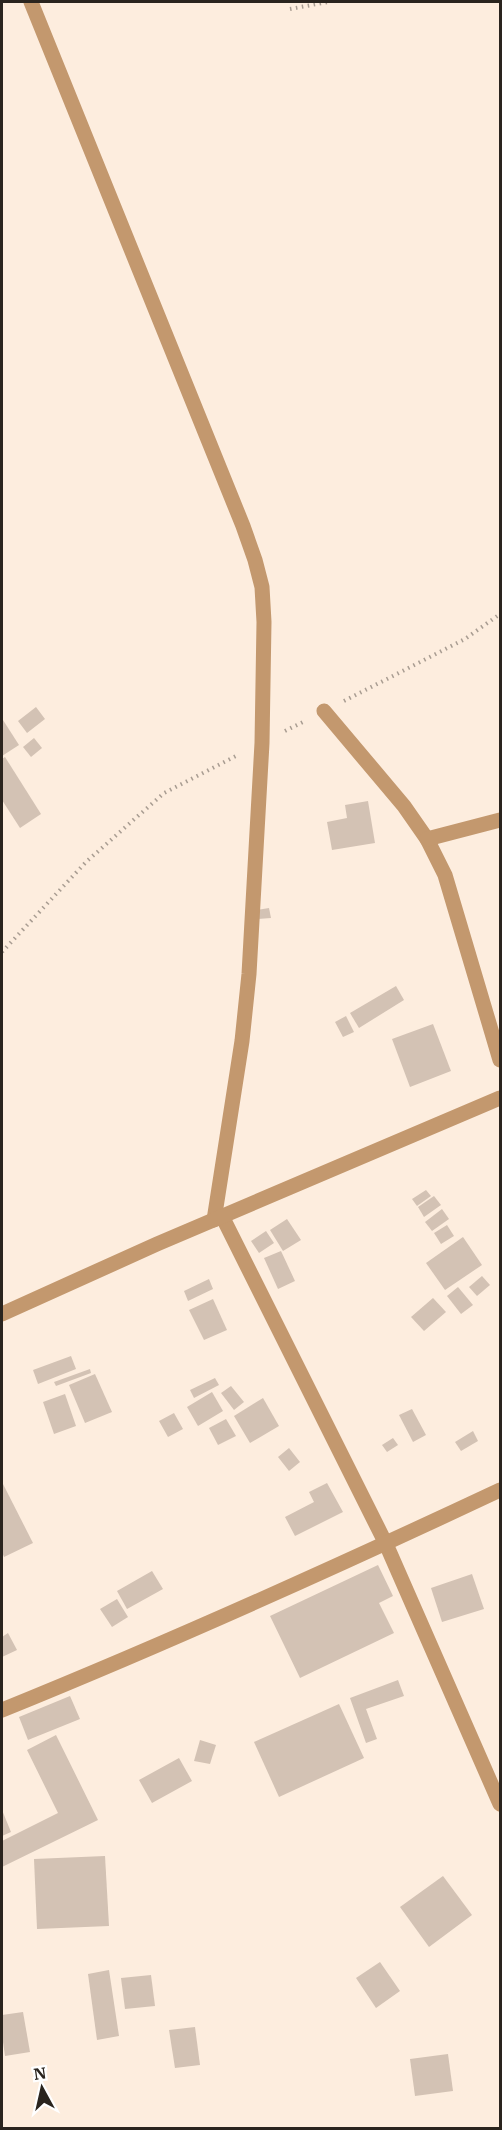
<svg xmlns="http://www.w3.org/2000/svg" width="502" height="2130" font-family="'IBM Plex Serif',serif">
  <rect width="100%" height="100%" fill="#fdedde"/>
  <!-- building -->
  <g fill="#d3c2b4">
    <path d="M36 707 45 719 27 733 18 721Z"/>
    <path d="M3 720 19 745 2 756V721Z"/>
    <path d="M34 738 42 748 31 757 23 747Z"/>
    <path d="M5 757 41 814 20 828 2 800V759Z"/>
    <path d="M368 801 375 843 332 850 327 822 347 818 345 805Z"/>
    <path d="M269 908 271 918 258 919 257 910Z"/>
    <path d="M396 986 404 1000 359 1028 350 1013Z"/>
    <path d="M346 1016 354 1032 343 1037 335 1022Z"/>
    <path d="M433 1024 451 1071 410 1087 392 1039Z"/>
    <path d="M426 1190 431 1196 417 1206 412 1199Z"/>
    <path d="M434 1196 441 1205 424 1217 418 1207Z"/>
    <path d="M442 1209 449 1219 432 1231 425 1222Z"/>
    <path d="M287 1219 301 1240 283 1251 270 1230Z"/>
    <path d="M447 1225 454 1236 441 1244 434 1233Z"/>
    <path d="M266 1231 274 1243 259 1253 251 1241Z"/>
    <path d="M463 1237 482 1265 445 1290 426 1263Z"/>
    <path d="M281 1251 295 1281 278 1289 264 1258Z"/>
    <path d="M482 1276 490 1285 477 1296 469 1287Z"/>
    <path d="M209 1279 213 1289 188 1301 184 1291Z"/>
    <path d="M458 1287 473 1305 461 1314 447 1296Z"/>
    <path d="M433 1298 446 1312 424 1331 411 1317Z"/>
    <path d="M213 1299 227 1330 204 1340 189 1310Z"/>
    <path d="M71 1356 76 1369 38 1384 33 1370Z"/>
    <path d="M90 1369 91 1373 56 1386 54 1382Z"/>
    <path d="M95 1374 112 1412 85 1423 69 1385Z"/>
    <path d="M215 1378 219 1385 194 1398 190 1390Z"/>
    <path d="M231 1386 244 1402 234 1410 221 1393Z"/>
    <path d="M212 1392 223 1411 198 1426 187 1407Z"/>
    <path d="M65 1394 76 1426 54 1434 43 1402Z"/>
    <path d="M263 1398 279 1426 250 1443 234 1416Z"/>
    <path d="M412 1409 426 1435 413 1442 399 1415Z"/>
    <path d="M174 1413 183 1429 168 1437 159 1421Z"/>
    <path d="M226 1419 236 1436 218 1445 209 1428Z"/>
    <path d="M473 1431 478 1441 461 1451 455 1442Z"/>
    <path d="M393 1438 398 1445 387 1452 382 1445Z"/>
    <path d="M289 1448 300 1462 289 1471 278 1457Z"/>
    <path d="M327 1483 343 1512 295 1536 285 1517 314 1502 309 1492Z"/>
    <path d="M3 1484 33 1543 4 1557 2 1552V1485Z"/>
    <path d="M378 1565 393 1596 379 1603 394 1633 300 1678 270 1616Z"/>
    <path d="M152 1571 163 1589 127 1609 117 1591Z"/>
    <path d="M472 1574 484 1609 442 1622 431 1588Z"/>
    <path d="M117 1599 128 1617 112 1627 100 1609Z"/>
    <path d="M8 1633 17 1650 2 1657V1637Z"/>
    <path d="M398 1680 404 1696 366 1709 377 1739 366 1743 350 1698Z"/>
    <path d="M70 1696 80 1719 28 1740 19 1717Z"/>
    <path d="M339 1704 364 1758 279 1797 254 1742Z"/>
    <path d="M56 1735 98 1820 2 1867V1841L58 1813 27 1750Z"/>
    <path d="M200 1740 216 1745 210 1764 194 1761Z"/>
    <path d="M179 1758 192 1781 152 1803 139 1780Z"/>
    <path d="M2 1810 11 1832 2 1836Z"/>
    <path d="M105 1856 109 1926 37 1929 34 1859Z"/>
    <path d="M443 1876 472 1915 429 1947 400 1907Z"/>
    <path d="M380 1962 400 1991 376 2008 356 1978Z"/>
    <path d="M109 1970 119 2036 97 2040 88 1974Z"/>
    <path d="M151 1975 155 2006 125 2009 121 1978Z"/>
    <path d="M23 2012 30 2052 5 2056 2 2035V2015Z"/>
    <path d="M195 2027 200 2065 175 2068 169 2030Z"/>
    <path d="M448 2054 453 2091 415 2096 410 2059Z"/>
  </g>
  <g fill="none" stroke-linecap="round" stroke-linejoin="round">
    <!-- path -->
    <g stroke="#a99d92" stroke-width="4" stroke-dasharray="1.5 4.5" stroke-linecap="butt">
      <path d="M290 9 328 2"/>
      <path d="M344 701 465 639 500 614"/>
      <path d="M285 731 305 721"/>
      <path d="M2 952 86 862 164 793 238 755"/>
    </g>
    <!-- street -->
    <g stroke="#c3986e" stroke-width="15">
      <path d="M31 2 243 526 255 560 262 587 264 622 262 743 249 974 242 1041 214 1220"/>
      <path d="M324 711 404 806 427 839 445 875 500 1060"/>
      <path d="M427 839 500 820"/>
      <path d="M222 1216 386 1544 500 1804"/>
      <path d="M2 1314 157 1244 500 1098"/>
      <path d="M2 1710C170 1642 336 1567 500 1490"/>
    </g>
  </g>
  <!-- border -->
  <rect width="502" height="2130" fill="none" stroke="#2a241e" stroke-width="6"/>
  <!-- north arrow -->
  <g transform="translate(42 2088) rotate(352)" stroke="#ffffff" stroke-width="4.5" paint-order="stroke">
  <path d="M0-4.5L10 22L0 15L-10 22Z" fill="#2a241e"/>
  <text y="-9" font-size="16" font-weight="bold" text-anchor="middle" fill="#2a241e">N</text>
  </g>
</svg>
